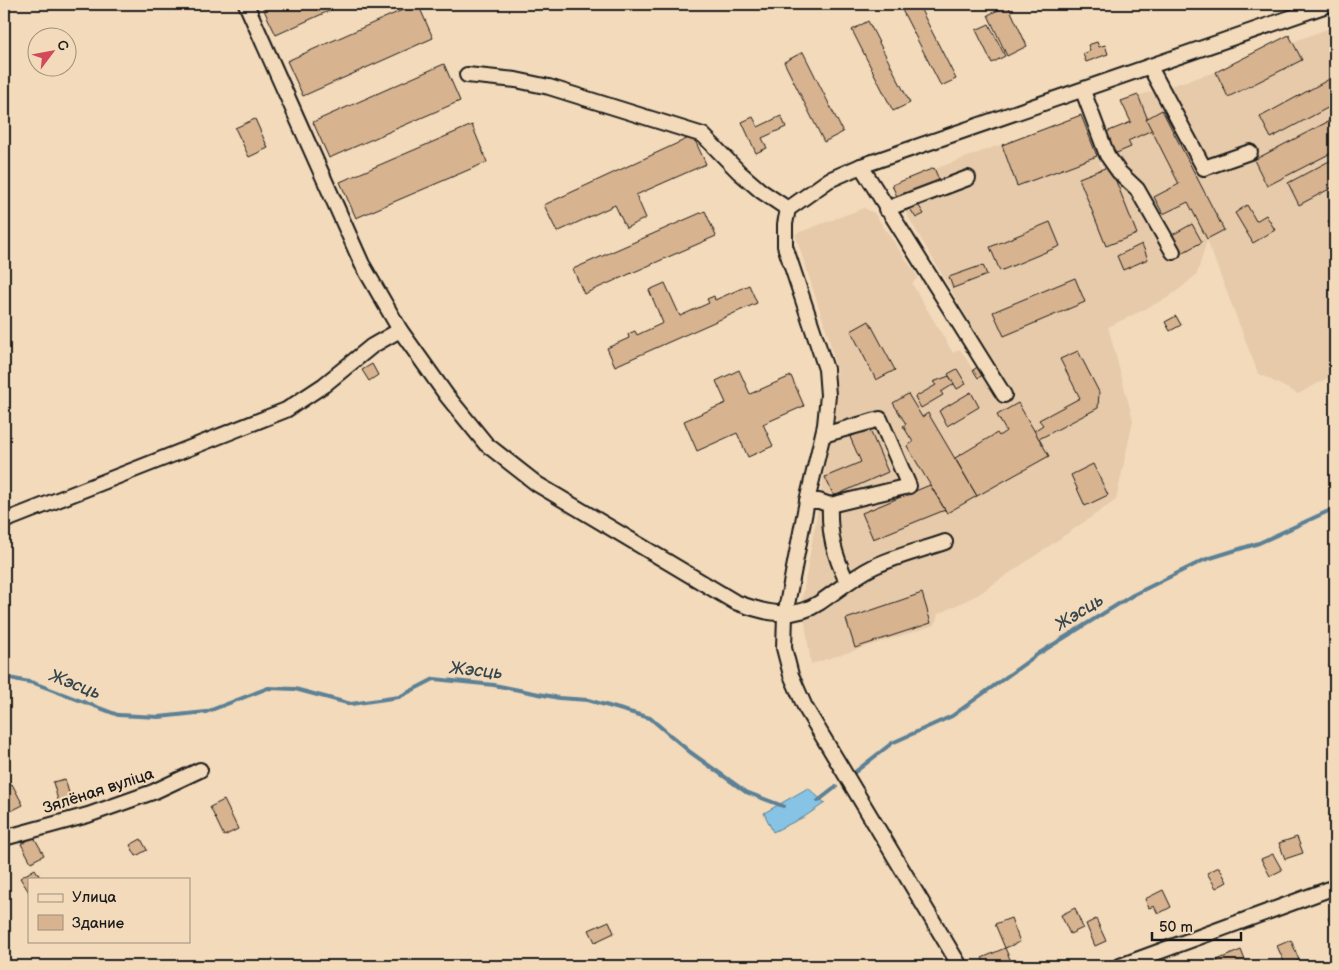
<svg xmlns="http://www.w3.org/2000/svg" width="1339" height="970" viewBox="0 0 1339 970" font-family="'Balsamiq Sans',sans-serif">
<style>
.built{fill:#e6caaa}
.water{fill:#86c3e5;stroke:#5c8095}
.lines{fill:none;stroke-linecap:round;stroke-linejoin:round}
.stream{stroke:#5c8095;stroke-width:4}
.building{fill:#d7b390;stroke:#1c1c1c}
.minor-casing{stroke:#1c1c1c;stroke-width:18}
.minor{stroke:#f2daba;stroke-width:14}
.labels{text-anchor:middle;stroke-width:4.5;stroke-linejoin:round;paint-order:stroke}
.street-label{font-size:16px;fill:#1c1c1c;stroke:#f2daba}
.water-label{font-size:18px;font-style:italic;fill:#36464e;stroke:#f2daba}
</style>
<rect width="100%" height="100%" fill="#f2daba"/>
<filter id="ink" filterUnits="userSpaceOnUse"><feTurbulence type="fractalNoise" baseFrequency=".02" numOctaves="2"/><feDisplacementMap in="SourceGraphic" scale="10" xChannelSelector="R" yChannelSelector="G"/><feConvolveMatrix kernelMatrix="1 2 1 2 8 2 1 2 1" color-interpolation-filters="sRGB"/></filter>
<g filter="url(#ink)">
<path class="built" d="M1335,26V374L1298,394L1258,373L1207,240L1197,274L1182,287L1167,298L1108,327L1133,420L1116,500L979,594L938,614L935,625L811,664L802,600L833,422L837,373L829,338L795,234L864,208L874,213L918,277L912,284L953,353L960,349L973,370L991,359L898,199L892,185L1081,115L1102,169L1118,163L1104,133L1131,122L1121,101L1216,72L1289,35L1293,42Z"/>
<path class="water" d="M808,788L825,803L804,817L773,832L764,813Z"/>
<g class="lines">
<g class="stream">
<path d="M4,677L34,683L118,715L159,717L206,712L268,688L295,689L351,704L399,697L434,679L494,685L559,698L588,700L650,718L690,752L746,792L783,806"/>
<path d="M855,772L892,743L952,716L1038,654L1133,595L1204,560L1259,543L1335,508"/>
<path d="M818,801L836,787"/>
</g>
</g>
<g class="building">
<path d="M261,4H344L276,35Z"/>
<path d="M416,4H418L433,38L303,96L287,61Z"/>
<path d="M899,4H918L956,79L941,86Z"/>
<path d="M1008,5L1027,46L1007,56L988,15Z"/>
<path d="M868,21L910,103L893,111L852,30Z"/>
<path d="M989,24L1005,56L992,63L976,30Z"/>
<path d="M1289,35L1302,60L1228,97L1216,72Z"/>
<path d="M1097,42L1099,47L1105,45L1108,54L1086,62L1083,54L1090,51L1088,45Z"/>
<path d="M803,52L843,132L824,142L784,62Z"/>
<path d="M444,64L460,101L329,158L313,122Z"/>
<path d="M1335,76V104L1271,138L1260,117Z"/>
<path d="M1138,95L1152,130L1128,141L1131,147L1114,154L1104,133L1131,122L1121,101Z"/>
<path d="M1162,110L1224,230L1207,239L1188,202L1163,214L1154,197L1179,184L1146,119Z"/>
<path d="M1081,115L1097,156L1017,186L1002,145Z"/>
<path d="M781,116L786,127L762,138L767,148L756,153L742,122L753,117L758,127Z"/>
<path d="M1335,118V151L1267,186L1254,160Z"/>
<path d="M255,119L268,148L249,157L235,128Z"/>
<path d="M472,125L487,162L356,218L340,182Z"/>
<path d="M693,136L706,164L636,195L646,218L626,228L615,205L557,232L544,205Z"/>
<path d="M1335,158V186L1299,205L1288,183Z"/>
<path d="M1110,166L1137,234L1106,246L1079,178Z"/>
<path d="M934,168L940,182L898,199L892,185Z"/>
<path d="M917,203L924,214L916,218L909,207Z"/>
<path d="M1247,205L1256,221L1266,215L1275,230L1253,243L1235,213Z"/>
<path d="M705,211L716,236L584,294L573,269Z"/>
<path d="M1335,217V235L1328,221Z"/>
<path d="M1050,222L1060,246L1000,271L990,247Z"/>
<path d="M1192,224L1202,242L1182,253L1172,235Z"/>
<path d="M1142,244L1148,259L1123,270L1117,256Z"/>
<path d="M983,265L987,275L953,288L949,277Z"/>
<path d="M1075,278L1085,302L1004,336L993,312Z"/>
<path d="M665,283L680,316L709,303L707,299L714,296L715,300L749,285L757,303L615,366L607,348L629,338L628,334L635,331L637,335L663,323L649,290Z"/>
<path d="M1176,316L1181,325L1170,331L1165,322Z"/>
<path d="M869,321L895,370L876,380L851,331Z"/>
<path d="M1078,351L1099,392L1098,408L1039,439L1034,431L1043,425L1039,420L1080,398L1060,359Z"/>
<path d="M372,364L378,375L369,381L362,370Z"/>
<path d="M979,366L984,374L978,378L973,370Z"/>
<path d="M957,369L966,384L957,389L948,374Z"/>
<path d="M739,370L750,394L791,376L804,406L763,424L773,446L748,457L737,433L697,451L684,421L726,403L716,381Z"/>
<path d="M949,376L954,384L941,392L943,395L921,408L915,397L936,385L933,382Z"/>
<path d="M971,392L979,407L947,426L939,411Z"/>
<path d="M908,394L922,417L928,413L977,496L947,513L907,446L913,442L903,426L906,424L893,403Z"/>
<path d="M1018,403L1049,456L977,496L955,458L997,433L999,436L1006,431L997,415Z"/>
<path d="M869,428L888,472L834,496L825,477L861,462L850,437Z"/>
<path d="M1093,464L1108,495L1085,506L1071,475Z"/>
<path d="M930,485L945,510L873,539L862,513Z"/>
<path d="M922,593L931,623L855,648L846,619Z"/>
<path d="M65,779L71,800L59,804L53,782Z"/>
<path d="M12,784L23,805L9,812L4,803V788Z"/>
<path d="M224,800L238,829L224,836L210,807Z"/>
<path d="M34,837L44,855L31,862L21,844Z"/>
<path d="M1297,837L1303,853L1285,859L1279,843Z"/>
<path d="M141,839L147,850L136,856L130,845Z"/>
<path d="M1273,854L1282,870L1270,876L1261,859Z"/>
<path d="M1219,867L1227,882L1216,888L1207,873Z"/>
<path d="M35,869L41,879H29V892L20,878Z"/>
<path d="M1163,890L1171,907L1158,914L1154,906L1149,908L1145,899Z"/>
<path d="M1075,908L1083,928L1070,934L1061,915Z"/>
<path d="M1335,915V935H1334L1328,918Z"/>
<path d="M1011,918L1020,942L1005,948L995,924Z"/>
<path d="M1096,919L1106,941L1095,946L1086,924Z"/>
<path d="M609,921L614,933L595,942L589,930Z"/>
<path d="M1291,940L1299,960L1286,966L1277,946Z"/>
<path d="M1005,948L1013,966H986L982,958Z"/>
<path d="M1241,950L1247,965L1220,966L1217,960Z"/>
</g>
<g class="lines">
<g class="minor-casing">
<g id="minor">
<path d="M246,4L362,264L400,330L447,396L486,444L537,484L735,602C762,612 792,621 819,603C837,591 853,577 873,567C895,556 922,550 945,542"/>
<path d="M1150,67L1204,168L1250,152"/>
<path d="M467,75L516,80L549,87L703,135L739,172L761,191L788,209"/>
<path d="M1083,91L1107,155L1119,172L1137,189L1173,252"/>
<path d="M861,166L1004,395"/>
<path d="M886,209L968,178"/>
<path d="M823,435L880,419L909,486L830,505"/>
<path d="M807,501H819L830,505C829,535 834,554 847,582"/>
<path d="M4,521L286,410L324,385L372,346L400,330"/>
<path d="M4,838L88,815L153,792L200,770"/>
<path d="M960,966L805,707L791,675L784,648L785,615L807,501L825,425L828,395L826,369L785,246V224L788,209L829,180L861,166L1330,4"/>
<path d="M1120,966L1335,887"/>
</g>
</g>
<use href="#minor" class="minor"/>
</g>
</g>
<g class="labels">
<g class="street-label">
<text transform="translate(98 790) rotate(-18)" y="6">Зялёная вуліца</text>
</g>
<g class="water-label">
<text transform="translate(1079 612) rotate(-32)" y="6">Жэсць</text>
<text transform="translate(476 670) rotate(6)" y="6">Жэсць</text>
<text transform="translate(75 684) rotate(21)" y="6">Жэсць</text>
</g>
</g>
<rect width="1339" height="970" fill="none" stroke="#f2daba" stroke-width="20"/>
<rect x="10" y="10" width="1319" height="950" fill="none" stroke="#1c1c1c" stroke-width="2" filter="url(#ink)"/>
<rect x="28" y="878" width="162" height="65" fill="#f2daba" stroke="#9c8e7b"/>
<rect x="38" y="894" width="25" height="8" fill="#f2daba" stroke="#9c8e7b"/>
<text x="72" y="902" font-size="15" fill="#1c1c1c">Улица</text>
<rect x="38" y="915" width="25" height="15" fill="#d7b390" stroke="#9c8e7b"/>
<text x="72" y="928" font-size="15" fill="#1c1c1c">Здание</text>
<g transform="translate(52 52) rotate(58)"><circle r="24" fill="#f2daba" stroke="#9c8e7b"/>
<path d="M0-4L9 19L0 12L-9 19Z" fill="#d1495b"/>
<text y="-8" font-size="14" font-weight="bold" text-anchor="middle" fill="#1c1c1c">С</text>
</g>
<path d="M1152 932v8h89v-8" fill="none" stroke="#1c1c1c" stroke-width="2.5"/>
<text x="1159" y="932" font-size="15" fill="#1c1c1c" stroke="#f2daba" stroke-width="4" paint-order="stroke">50 m</text>
</svg>
